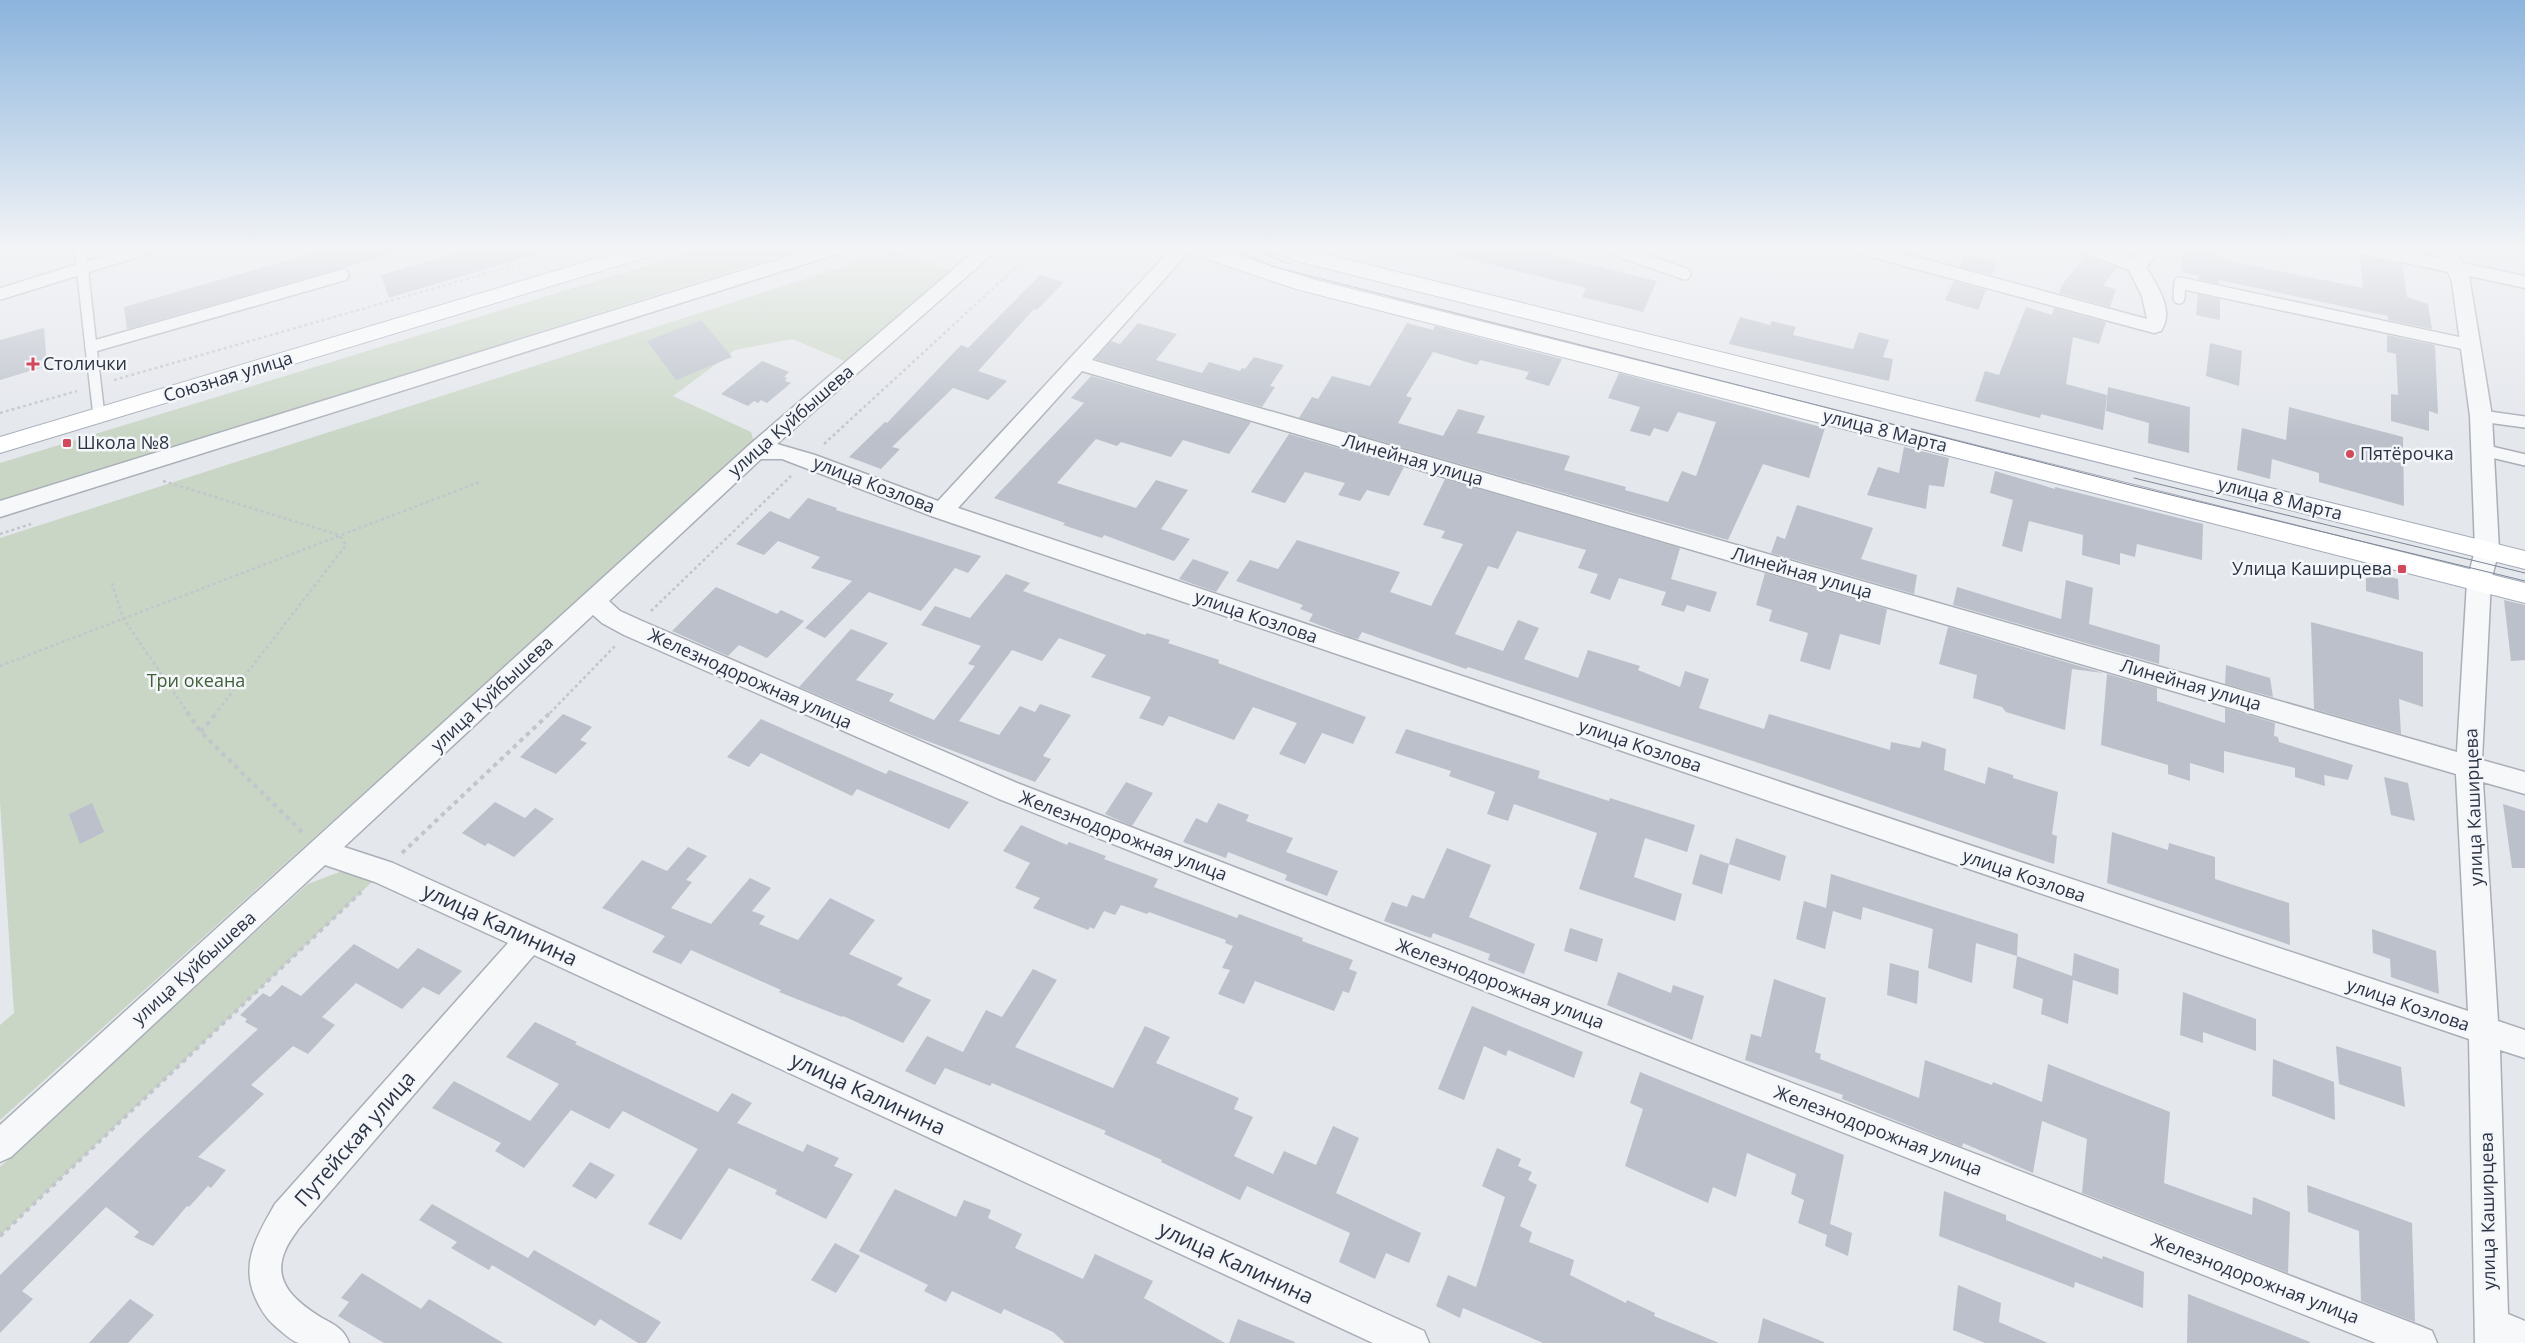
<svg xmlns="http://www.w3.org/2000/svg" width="2525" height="1343" viewBox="0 0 2525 1343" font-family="'Open Sans',sans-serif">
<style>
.green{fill:#c9d6c5}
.building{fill:#bbc0ca}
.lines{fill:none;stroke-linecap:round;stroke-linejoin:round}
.service-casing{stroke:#a9aeb7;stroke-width:14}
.minor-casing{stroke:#a9aeb7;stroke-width:3}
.primary-casing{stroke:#a3abb8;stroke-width:2}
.path-far1{stroke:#c2c5cb;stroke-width:2.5;stroke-dasharray:3 3;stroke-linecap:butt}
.path{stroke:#c2c5cb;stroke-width:4;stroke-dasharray:4.5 4.5;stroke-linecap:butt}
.service{stroke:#f7f8fa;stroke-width:11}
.minor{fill:#f7f8fa;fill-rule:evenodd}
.primary{fill:#fff;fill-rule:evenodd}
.tram{stroke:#7d8696;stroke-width:1}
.poi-dot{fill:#d1495b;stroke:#f4f6f9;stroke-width:2}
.labels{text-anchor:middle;stroke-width:5;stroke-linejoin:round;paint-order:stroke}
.poi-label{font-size:18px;fill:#2b3445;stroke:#f4f6f9;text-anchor:start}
.street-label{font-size:18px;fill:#2b3445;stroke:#f4f6f9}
.park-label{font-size:18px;fill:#3f6138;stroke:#f4f6f9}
.near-street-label{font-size:21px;fill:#2b3445;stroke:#f4f6f9}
</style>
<rect width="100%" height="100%" fill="#e4e7ec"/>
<g class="green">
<path d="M705,248H806L0,501V463Z"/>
<path d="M895,250L953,271L847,362L792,339L735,350L673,396L751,432L754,442L0,1120V1025L14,1013L0,802V538Z"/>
<path d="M342,871L373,881L0,1236V1167L308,884Z"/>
</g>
<g class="building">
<path d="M332,248H388V255L127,329L124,307Z"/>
<path d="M475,248H535L536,254L389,298L381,275Z"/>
<path d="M1457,248H1522L1657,281L1643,312L1582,297L1586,288L1456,256Z"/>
<path d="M2200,248H2217L2218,257L2225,260L2363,288L2360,255L2402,264L2407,297L2428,304L2432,329L2388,320V316L2219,280V284L2198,279L2199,276L2182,272L2181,251L2200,255Z"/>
<path d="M1965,254L1997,263L1992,275L1960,267Z"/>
<path d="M2085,255L2117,267L2103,286L2116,289L2110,307L2059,293L2062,285Z"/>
<path d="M1040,275L1064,282L1037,310L1034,309L978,371L1007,381L988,400L953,388L892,447L900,449L881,469L849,457L885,422L887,423L961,345L968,348Z"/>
<path d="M1954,281L1986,290L1978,310L1945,300Z"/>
<path d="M2198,294L2220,299V320L2196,315Z"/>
<path d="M2026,307L2052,315L2054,308L2106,322L2099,344L2073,337L2066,384L2107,395L2103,430L2041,414L2040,418L1975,401L1985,371L1999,375Z"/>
<path d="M1740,317L1770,325L1772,321L1796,327L1793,335L1853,349L1859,332L1889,340L1883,357L1893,359L1889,381L1729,344Z"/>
<path d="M701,320L732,357L676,380L647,341Z"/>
<path d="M1138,323L1177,334L1156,360L1202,373L1209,362L1240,371L1242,368L1245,369L1254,357L1284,365L1270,386L1275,387L1262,407L1095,359L1111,341L1120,344Z"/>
<path d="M1407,323L1433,330L1435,326L1562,359L1549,386L1525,379L1529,372L1480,360L1477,365L1433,352L1406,396L1412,398L1398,423L1443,436L1458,409L1485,416L1477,433L1570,456L1564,470L1626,487L1625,490L1668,502L1682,471L1696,476L1716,422L1678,412L1668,432L1654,428L1650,436L1630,431L1640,407L1608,398L1619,373L1825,428L1809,478L1763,464L1728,540L1299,418L1312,397L1318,399L1332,376L1370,386Z"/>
<path d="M44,328L47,366L0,380V340Z"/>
<path d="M2387,335L2435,345L2438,414L2429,411V431L2391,421V394L2398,395L2396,354L2387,352Z"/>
<path d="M2210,343L2242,351L2239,386L2206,376Z"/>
<path d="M762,361L789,372L784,377L787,378L785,381L791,383L767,403L761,400L758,403L754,401L748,406L721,394Z"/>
<path d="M1091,376L1251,422L1229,454L1183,440L1171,457L1121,442L1117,446L1096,439L1057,483L1136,508L1156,480L1188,490L1161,529L1190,539L1174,561L1104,535L1102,538L1063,525L1065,523L994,498L1084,403L1071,398Z"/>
<path d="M2108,387L2190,407L2189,453L2148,443L2149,423L2106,411Z"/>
<path d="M2289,407L2403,437L2404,506L2319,482V473L2272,459L2270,479L2237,470L2242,428L2286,440Z"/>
<path d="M1289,434L1404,467L1389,496L1367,490L1360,501L1338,495L1345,483L1305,472L1285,503L1251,492Z"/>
<path d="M1904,447L1949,458L1944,487L1929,485L1926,509L1867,495L1878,467L1899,473Z"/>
<path d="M1995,471L2055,489V487L2203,524L2202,560L2137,544L2135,557L2120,553V565L2082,555L2083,535L2029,521L2022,552L2002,546L2013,500L1990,493Z"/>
<path d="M1445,479L1680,548L1671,579L1717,592L1710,612L1687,605L1684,612L1661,605L1666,592L1619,578L1610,600L1590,593L1598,574L1578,568L1586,550L1517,531L1498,569L1488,566L1455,634L1503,651L1518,620L1539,628L1524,659L1578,678L1588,650L1640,666L1638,670L1680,687L1685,671L1709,679L1699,708L1764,729L1769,714L1890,750L1891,742L1920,748L1922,741L1946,749L1944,770L1985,784L1988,767L2013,775V778L2058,792L2052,834L2057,836L2054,864L1792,774L1468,667L1466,669L1362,632L1358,639L1350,637L1309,621L1313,614L1300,609L1303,605L1236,581L1250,560L1278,569L1297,540L1400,572L1390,592L1431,606L1463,544L1441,538L1445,531L1423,525Z"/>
<path d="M808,498L837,508L836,510L981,556L968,573L955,568L921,611L869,592L825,638L805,628L852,581L811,568L820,557L778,541L764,555L736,544L770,511L789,519Z"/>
<path d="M1797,505L1873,528L1861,559L1917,575L1914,594L1771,553L1777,536L1785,539Z"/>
<path d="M1193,559L1229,572L1216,592L1179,579Z"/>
<path d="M2366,570L2398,579L2399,600L2366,591Z"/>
<path d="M1765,573L1887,609L1880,645L1840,634L1830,670L1800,661L1808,633L1769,621L1772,610L1756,605Z"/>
<path d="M1006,574L1030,583L1023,591L1145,635L1147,633L1170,640L1168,643L1219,660L1218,663L1366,717L1353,744L1322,733L1305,764L1279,754L1297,723L1253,707L1234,740L1169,716L1163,726L1139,718L1151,697L1091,677L1106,655L1059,638L1042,661L1012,650L959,721L999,735L1020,706L1035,712L1040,704L1071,715L1043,756L1051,759L1035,782L914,736L799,687L851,629L888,643L856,680L894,694L889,701L934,720L975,666L968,664L981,646L921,625L935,606L970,618Z"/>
<path d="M2066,580L2093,588L2089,624L2160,645L2159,664L1953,605L1957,587L2061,619Z"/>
<path d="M716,587L777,614L781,610L804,621L767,658L739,645L728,656L672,631Z"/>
<path d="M2504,600L2525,605V660L2511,661Z"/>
<path d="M2311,622L2423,652V707L2399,699L2401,734L2314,709Z"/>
<path d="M1948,627L2103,673L2072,669L2065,730L2006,712L2002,707L1973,698L1977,675L1939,664Z"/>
<path d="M2226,665L2270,678L2273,697L2225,684Z"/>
<path d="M2107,674L2157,688V701L2225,723V708L2275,723L2274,736L2278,737L2279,742L2353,765L2348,780L2324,775L2325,786L2295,777V768L2224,751V773L2190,763V781L2168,774V765L2101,745Z"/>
<path d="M563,714L592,727L580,740L587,743L556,774L520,757Z"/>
<path d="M761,719L886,774L889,770L969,802L949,829L857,789L852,796L761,753L749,767L727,757Z"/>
<path d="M1406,729L1540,771L1538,778L1609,801L1610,798L1695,825L1687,852L1645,838L1634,877L1682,894L1675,921L1579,889L1597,833L1514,804L1508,821L1487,814L1495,792L1449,776L1451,771L1395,753Z"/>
<path d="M2384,777L2408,783L2415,821L2391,815Z"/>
<path d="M1126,782L1153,793L1132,826L1105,814Z"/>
<path d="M495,802L525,818L535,808L554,819L514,857L488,843L485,846L462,833Z"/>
<path d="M92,803L104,832L80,844L69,814Z"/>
<path d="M1218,803L1249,815L1246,821L1293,838L1286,852L1338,871L1327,896L1285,880L1287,875L1228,852L1226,858L1183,842L1196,818L1207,823Z"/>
<path d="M2503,804L2525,811V868H2512Z"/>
<path d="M1021,825L1067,845L1069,842L1106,856L1104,859L1158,879L1154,887L1237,918L1239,914L1303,938L1302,941L1353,960L1349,969L1357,972L1349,993L1343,991L1334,1011L1255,981L1244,1004L1218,994L1230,970L1222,968L1233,946L1225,943L1226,940L1149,912L1147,914L1121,905L1115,915L1104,911L1094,929L1090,927L1088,930L1033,908L1040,898L1015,888L1030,863L1003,851Z"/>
<path d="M2112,832L2168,850L2169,843L2215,857V879L2289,903L2290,945L2107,883Z"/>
<path d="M1736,838L1786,856L1780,881L1729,864Z"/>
<path d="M688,847L707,856L686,880L692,882L671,908L711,924L750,878L771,888L752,911L765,916L759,924L798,940L830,898L875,920L849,954L903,978L897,985L931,1000L903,1043L843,1016L842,1017L779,992L781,990L691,950L681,964L652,952L665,936L602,908L642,860L667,871Z"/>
<path d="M1447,848L1491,865L1469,917L1535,944L1524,974L1488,960L1490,954L1433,933L1431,938L1384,921L1392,902L1407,907L1412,895L1424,899Z"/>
<path d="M1700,854L1729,864L1722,894L1692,884Z"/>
<path d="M1831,874L2018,934L2017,956L1976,943L1972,983L1928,968L1933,929L1863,907L1861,920L1833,911L1825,949L1796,939L1804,901L1826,908Z"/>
<path d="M1570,928L1603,939L1597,962L1564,951Z"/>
<path d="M2372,929L2436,951L2439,994L2391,977L2390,959L2373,953Z"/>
<path d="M354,944L398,969L418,948L462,971L439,995L423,987L402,1009L356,983L322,1017L335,1025L308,1054L293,1046L251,1085L264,1094L198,1157L226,1170L211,1188L208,1186L189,1207L187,1206L153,1246L134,1237L139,1232L106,1207L22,1291L33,1299L0,1333V1275L144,1135L258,1029L245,1022L247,1019L240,1015L263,993L270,997L282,985L301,996Z"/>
<path d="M2074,953L2119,969L2118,995L2073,980L2068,1024L2041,1014L2043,999L2013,988L2017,956L2072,976Z"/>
<path d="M1890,963L1919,971L1917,1004L1887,995Z"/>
<path d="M1033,969L1057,980L1015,1047L1113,1088L1145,1026L1170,1037L1156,1063L1239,1098L1234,1109L1253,1117L1234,1156L1273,1174L1284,1151L1316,1165L1333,1126L1359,1138L1336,1193L1421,1233L1409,1263L1386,1253L1375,1279L1339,1262L1350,1233L1247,1186L1240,1200L1161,1162L1162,1160L1104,1134L1106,1131L992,1083L990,1086L945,1068L935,1085L905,1071L927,1036L963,1052L986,1010L1002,1017Z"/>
<path d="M1618,972L1671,993L1673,985L1704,996L1692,1040L1607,1005Z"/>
<path d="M1774,979L1826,998L1815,1052L1821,1054L1820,1059L1919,1098L1925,1060L1992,1085L1993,1082L2042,1102L2048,1064L2170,1112L2164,1183L2252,1215L2253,1197L2290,1212L2288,1273L2082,1193L2087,1139L2042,1121L2033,1173L1963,1143L1962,1147L1842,1099L1843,1095L1745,1060L1751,1034L1761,1037Z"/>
<path d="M2183,992L2256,1019V1051L2203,1032V1043L2180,1035Z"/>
<path d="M1472,1006L1583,1052L1574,1078L1508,1050L1506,1056L1484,1046L1464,1100L1438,1089Z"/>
<path d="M535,1022L577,1042L575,1044L718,1112L732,1093L752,1103L737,1123L803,1152L807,1144L839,1158L834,1166L853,1174L826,1219L775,1194L777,1190L729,1168L681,1240L648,1224L698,1149L623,1111L609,1129L571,1110L524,1168L495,1151L501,1143L432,1108L454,1081L530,1121L559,1084L506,1057Z"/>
<path d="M2336,1046L2401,1067L2405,1107L2339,1084Z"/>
<path d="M2273,1059L2334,1082L2335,1120L2272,1096Z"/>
<path d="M1640,1072L1844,1155L1830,1224L1852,1233L1848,1256L1825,1246L1827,1235L1798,1223L1804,1200L1791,1194L1796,1174L1747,1153L1736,1197L1713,1187L1708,1203L1625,1166L1643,1109L1630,1103Z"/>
<path d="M1497,1148L1521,1159L1518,1166L1532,1172L1528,1180L1537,1185L1520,1226L1532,1232L1529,1242L1574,1260L1570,1275L1626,1303L1627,1300L1655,1313L1654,1316L1719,1343H1543L1463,1308L1460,1318L1436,1306L1448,1275L1476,1287L1505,1197L1482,1186Z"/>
<path d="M590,1162L615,1175L596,1199L572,1186Z"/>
<path d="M2307,1185L2412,1223L2415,1322L2361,1301L2359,1231L2308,1212Z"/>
<path d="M895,1189L956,1217L964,1200L991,1210L988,1218L1022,1234L1015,1248L1083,1279L1095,1254L1153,1281L1144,1298L1225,1343H1065L1053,1332L1004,1309L1001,1314L952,1291L946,1302L924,1291L928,1285L859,1251Z"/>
<path d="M1944,1191L2006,1215V1220L2102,1259L2103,1256L2144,1272L2143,1308L2075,1282L2074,1288L1939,1236Z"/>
<path d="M432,1204L528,1258L534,1250L661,1322L646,1343H638L600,1319L595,1326L492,1265L489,1270L451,1248L457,1242L419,1220Z"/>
<path d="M835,1243L860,1256L836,1293L811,1280Z"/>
<path d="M362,1273L421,1309L429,1299L503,1343H384L338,1316L349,1302L341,1298Z"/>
<path d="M1958,1285L2001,1303L1999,1322L2048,1343H1985L1953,1330Z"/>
<path d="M2188,1294L2310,1342L2309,1343H2187Z"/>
<path d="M130,1299L154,1315L128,1343H89Z"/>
<path d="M1763,1318L1824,1342V1343H1758Z"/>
<path d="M1238,1319L1295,1342V1343H1229Z"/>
</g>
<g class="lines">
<g class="service-casing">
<g id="service">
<path d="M80,248L91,347"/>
<path d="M1610,248L1685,274"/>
<path d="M0,294L148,248"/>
<path d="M2179,298L2180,283L2470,345"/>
<path d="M99,416L91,347L343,275"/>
<path d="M2481,416L2525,422"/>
<path d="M2483,450L2525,460"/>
</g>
</g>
<g class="minor-casing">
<g id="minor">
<path d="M815,248H845L843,252L0,517V501Z"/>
<path d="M978,248H999L777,444L815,455L938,501L1172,248H1192L1092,360L2457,752L2467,581L2475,550L2470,416L2452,282L2448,272L2363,254L2356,252L2354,248H2392L2441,259L2434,248H2453L2463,263L2525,276V288L2469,276L2492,416L2499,550L2491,581L2482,760L2525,772V794L2483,782L2498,1021L2525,1030V1058L2500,1050L2508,1314L2525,1321V1343H2475L2469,1039L934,517L782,459H761L609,601L620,611L642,621L1017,783L2420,1326L2432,1331L2437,1343H2376L999,799L624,635L602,623L593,615L344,847L393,863L1424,1331L1429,1343H1373L534,955L299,1228C294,1235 288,1243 285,1251C271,1283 298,1303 322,1318C335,1325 344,1329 349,1343C336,1343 312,1343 299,1343C291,1341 281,1331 274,1325C265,1317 260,1308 255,1297C240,1262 258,1234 275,1204L508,943L375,882L325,865L11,1157L0,1162V1125L748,446ZM1082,371L2456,774L2468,1011L958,508Z"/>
<path d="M1851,248H1883L2147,319L2142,296L2129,270L2082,252L2080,248H2107L2133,258L2143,248H2163L2146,267C2157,286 2175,310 2161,331L2154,333L1853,252Z"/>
</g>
</g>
<g class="primary-casing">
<g id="primary">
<path d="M632,248H666L663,252L0,453V437Z"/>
<path d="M1183,248H1215L1312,279L2525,583V603L1296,289L1186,252Z"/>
<path d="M1269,248H1300L2525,551V569L1301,262L1272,252Z"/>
</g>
</g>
<g class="path-far1">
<path d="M677,256L701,248"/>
<path d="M852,262L894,248"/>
<path d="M114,380L575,248"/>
<path d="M0,413L77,391"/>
<path d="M824,444L1037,248"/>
<path d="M163,481L339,535L346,545L216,713"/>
<path d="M0,534L31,524"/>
<path d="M112,583L123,618L188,713"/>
<path d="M651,611L791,476"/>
<path d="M0,666L482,481"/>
<path d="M550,713L616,645"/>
</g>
<g class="path">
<path d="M187,712L201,732L302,832"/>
<path d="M201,732L217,712"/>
<path d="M402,853L551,712"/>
<path d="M0,1236L361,892"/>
</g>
<use href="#service" class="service"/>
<use href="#minor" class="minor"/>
<use href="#primary" class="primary"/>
<g class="tram">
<path d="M1233,248L1271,266L2134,486L2525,581"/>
<path d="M1249,248L1290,264"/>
<path d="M2134,478L2525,573"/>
</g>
</g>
<linearGradient id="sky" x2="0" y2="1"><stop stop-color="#8bb4dd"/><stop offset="0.57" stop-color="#f3f4f6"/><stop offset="1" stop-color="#f3f4f6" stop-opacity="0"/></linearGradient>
<rect width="2525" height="436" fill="url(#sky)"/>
<g class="poi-dot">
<path d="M30.5 356.5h5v5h5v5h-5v5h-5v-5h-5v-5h5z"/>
<rect x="62" y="438" width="10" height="10" rx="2.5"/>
<circle cx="2350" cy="454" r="5"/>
<rect x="2397" y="564" width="10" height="10" rx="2.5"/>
</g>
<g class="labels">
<g class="poi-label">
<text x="43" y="370">Столички</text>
<text x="77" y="449">Школа №8</text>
<text x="2360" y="460">Пятёрочка</text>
<text x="2392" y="575" text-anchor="end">Улица Каширцева</text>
</g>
<g class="street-label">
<text transform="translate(228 377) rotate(-17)" y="6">Союзная улица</text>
<text transform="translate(791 421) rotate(-41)" y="6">улица Куйбышева</text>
<text transform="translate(1885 431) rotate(14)" y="6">улица 8 Марта</text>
<text transform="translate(1413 460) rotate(16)" y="6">Линейная улица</text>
<text transform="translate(874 485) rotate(21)" y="6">улица Козлова</text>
<text transform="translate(2280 499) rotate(14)" y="6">улица 8 Марта</text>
<text transform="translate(1802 573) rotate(16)" y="6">Линейная улица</text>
<text transform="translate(1256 617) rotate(19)" y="6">улица Козлова</text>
<text transform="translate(750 679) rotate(24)" y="6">Железнодорожная улица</text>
<text transform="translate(2191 685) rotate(16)" y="6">Линейная улица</text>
<text transform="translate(492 694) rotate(-43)" y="6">улица Куйбышева</text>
<text transform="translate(1640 746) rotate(19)" y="6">улица Козлова</text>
<text transform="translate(2474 807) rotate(-92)" y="6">улица Каширцева</text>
<text transform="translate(1123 836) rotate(21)" y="6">Железнодорожная улица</text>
<text transform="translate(2024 876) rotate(19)" y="6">улица Козлова</text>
<text transform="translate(194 968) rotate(-42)" y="6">улица Куйбышева</text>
<text transform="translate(1500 984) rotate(21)" y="6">Железнодорожная улица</text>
<text transform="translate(2408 1005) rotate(19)" y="6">улица Козлова</text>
<text transform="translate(1878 1131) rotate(21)" y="6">Железнодорожная улица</text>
<text transform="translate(2488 1211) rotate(-91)" y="6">улица Каширцева</text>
<text transform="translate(2255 1279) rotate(21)" y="6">Железнодорожная улица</text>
</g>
<g class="park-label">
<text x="196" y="687">Три океана</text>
</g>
<g class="near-street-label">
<text transform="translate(500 925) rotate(25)" y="7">улица Калинина</text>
<text transform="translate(868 1094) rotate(25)" y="7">улица Калинина</text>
<text transform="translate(355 1139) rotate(-49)" y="7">Путейская улица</text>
<text transform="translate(1236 1263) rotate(25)" y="7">улица Калинина</text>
</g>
</g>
</svg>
